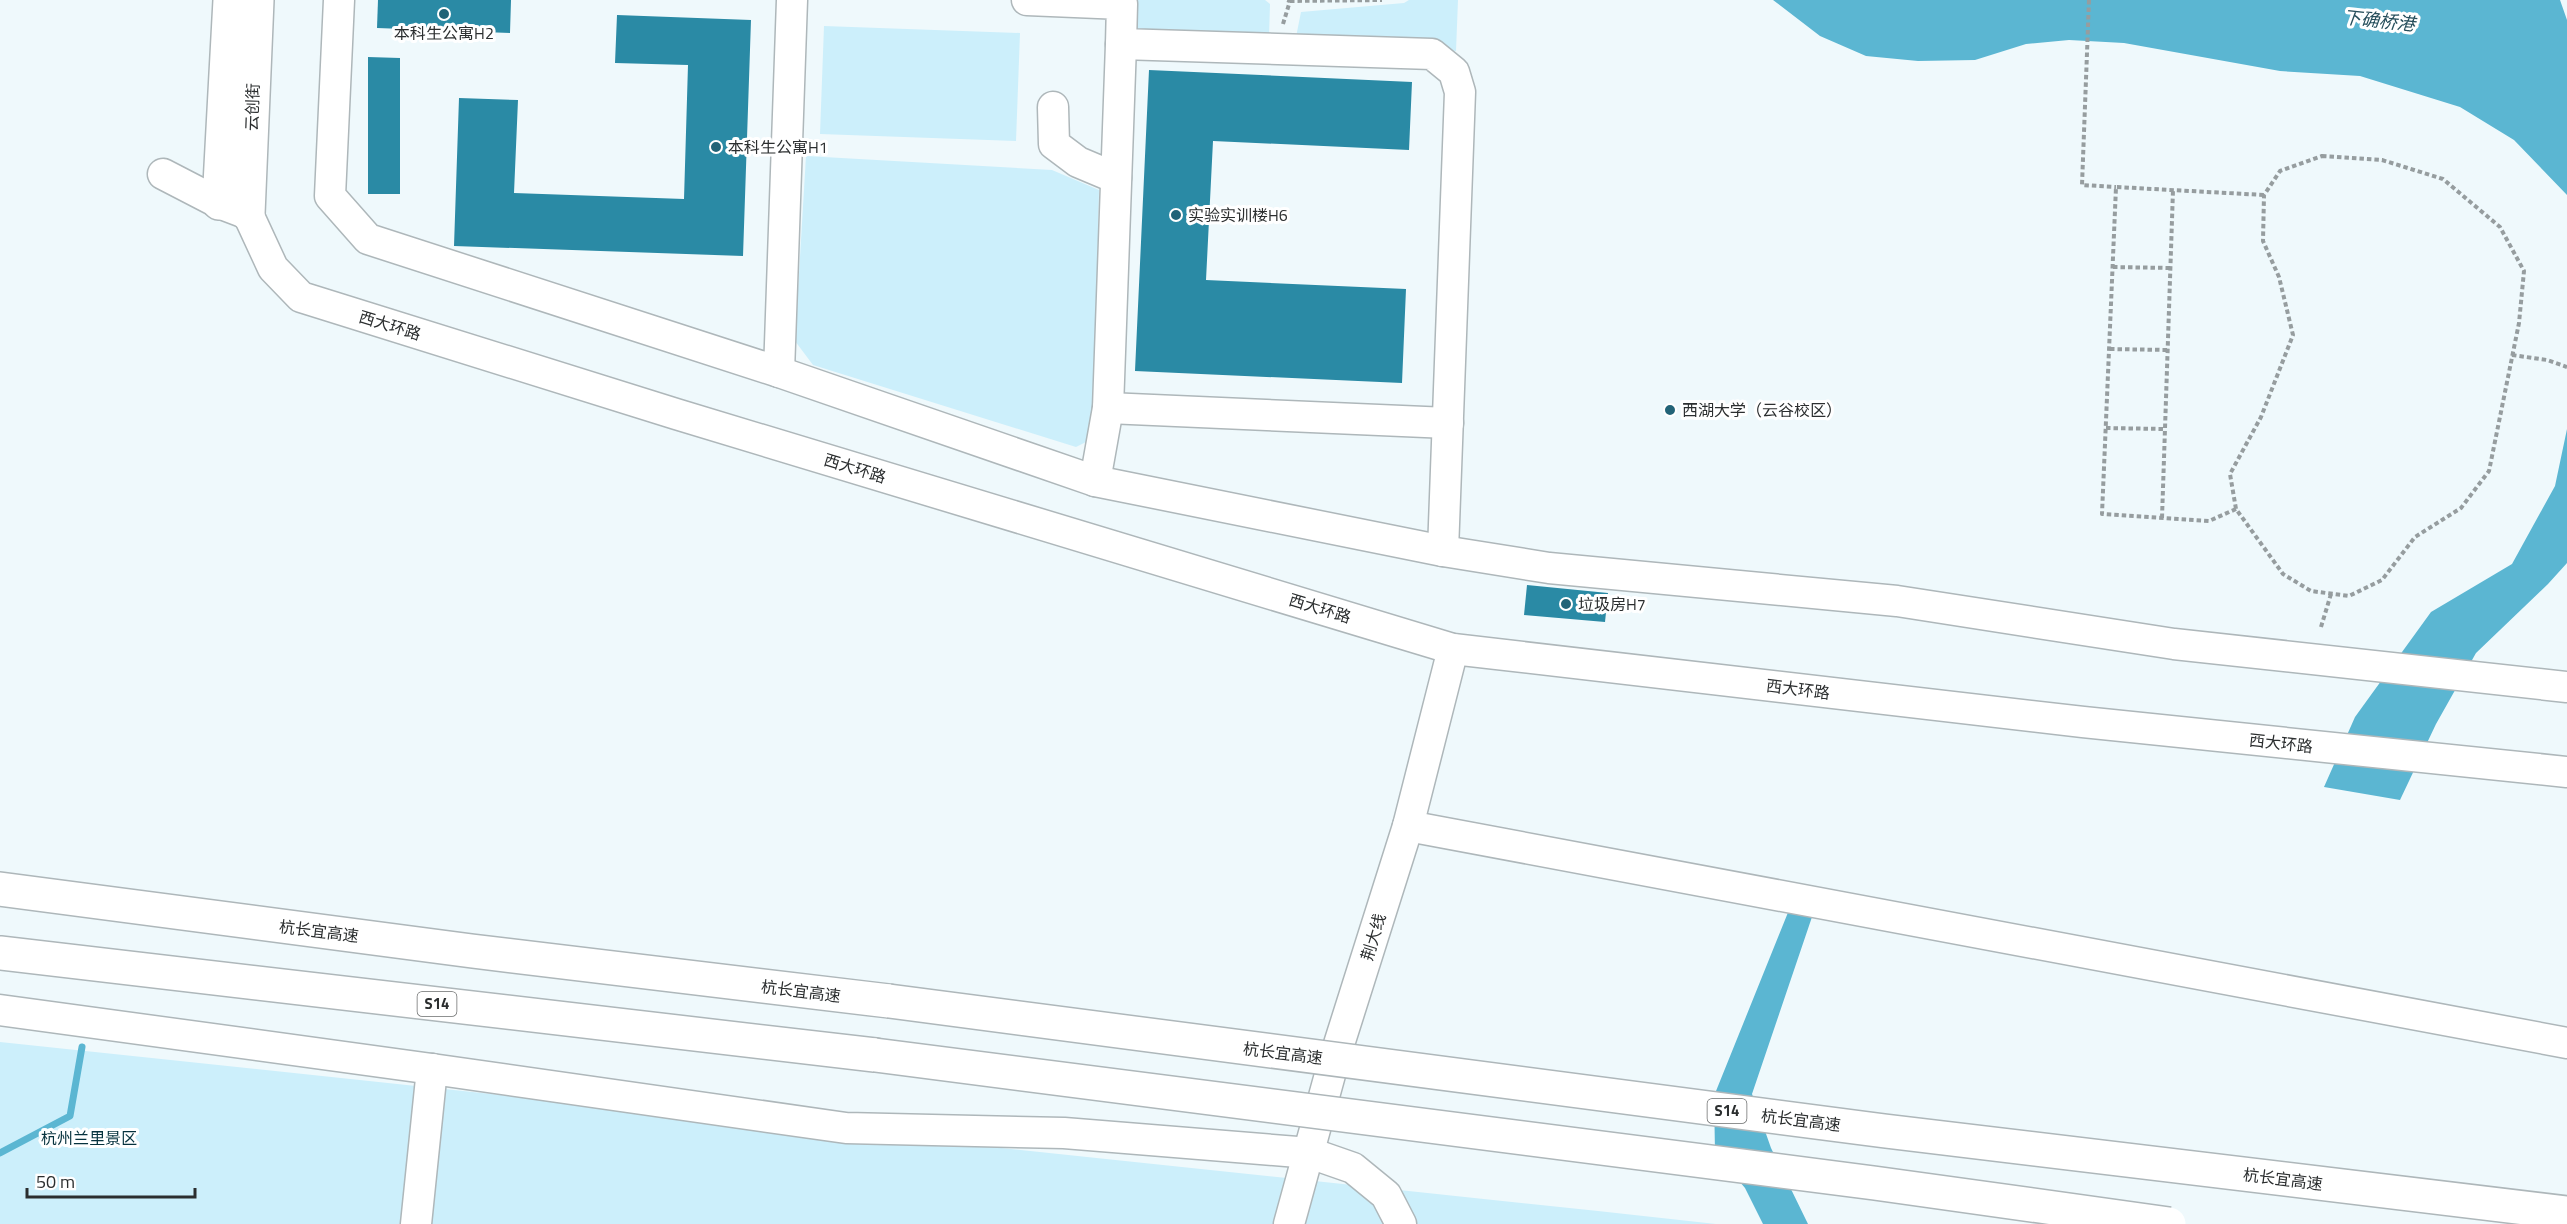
<svg xmlns="http://www.w3.org/2000/svg" width="2567" height="1224" viewBox="0 0 2567 1224" font-family="'Titillium Web','Noto Sans SC',sans-serif">
<style>
.green{fill:#cceffb}
.water{fill:#5bb6d2}
.lines{fill:none;stroke-linecap:round;stroke-linejoin:round}
.stream{stroke:#5bb6d2;stroke-width:7}
.building{fill:#2a8aa5}
.minor-casing{stroke:#aeb7ba;stroke-width:33}
.major-casing{stroke:#aeb7ba;stroke-width:36}
.highway-casing{stroke:#aeb7ba;stroke-width:36}
.path{stroke:#969d9f;stroke-width:4;stroke-dasharray:4.5 3;stroke-linecap:butt}
.minor{stroke:#fff;stroke-width:30}
.major{stroke:#fff;stroke-width:33}
.highway{stroke:#fff;stroke-width:33}
.highway-bridge-casing{stroke:#aeb7ba;stroke-width:36;stroke-linecap:butt}
.highway-bridge{stroke:#fff;stroke-width:33}
.poi-dot{fill:#216377;stroke:#fff;stroke-width:2}
.labels{text-anchor:middle;stroke-width:6;stroke-linejoin:round;paint-order:stroke}
.shield{fill:#fff;stroke:#6b6d6d;stroke-width:1.5}
.shield-label{font-size:15px;font-weight:bold;fill:#2b2e2f}
.poi-label{font-size:16px;fill:#2b2e2f;stroke:#fff;text-anchor:start}
.street-label{font-size:16px;fill:#2b2e2f;stroke:#fff}
.park-label{font-size:16px;fill:#06323e;stroke:#fff}
.water-label{font-size:18px;font-style:italic;fill:#264e5b;stroke:#fff}
</style>
<rect width="100%" height="100%" fill="#eff9fc"/>
<g class="green">
<path d="M1136,0H1265L1270,4L1269,36L1135,30Z"/>
<path d="M1409,0H1458L1456,51L1296,37L1301,12L1404,3Z"/>
<path d="M824,26L1020,33L1016,141L820,134Z"/>
<path d="M806,156L1052,170L1099,190L1094,438L1076,447L813,365L795,341Z"/>
<path d="M0,1042L1598,1211L1716,1224H0Z"/>
</g>
<g class="water">
<path d="M1773,0H2560L2567,20V195L2514,140L2460,107L2360,76L2280,71L2124,43L2069,40L2026,44L1975,60L1918,61L1866,56L1820,36Z"/>
<path d="M2567,429V563L2548,584L2476,653L2436,724L2400,800L2324,787L2355,717L2431,612L2512,564L2555,486Z"/>
<path d="M1789,910L1813,914L1752,1094L1771,1148L1808,1224H1763L1745,1188L1715,1152L1714,1096Z"/>
</g>
<g class="lines">
<path class="stream" d="M0,1153L70,1116L82,1047"/>
</g>
<g class="building">
<path d="M378,0H511L510,33L377,28Z"/>
<path d="M617,15L751,20L743,256L454,246L459,98L518,100L514,193L684,199L688,65L615,63Z"/>
<path d="M368,57L400,58V194H368Z"/>
<path d="M1149,70L1412,82L1409,150L1213,141L1206,280L1406,289L1402,383L1135,371Z"/>
<path d="M1527,585L1608,593L1605,622L1524,615Z"/>
</g>
<g class="lines">
<g class="minor-casing">
<g id="minor">
<path d="M339,0L330,196L368,239L779,372L792,0"/>
<path d="M1027,0L1122,4L1121,44L1432,54L1454,72L1460,92L1443,551"/>
<path d="M1053,107L1054,144L1078,162L1116,178"/>
<path d="M163,174L219,203L248,214L273,268L301,297L676,414L1453,649L2083,722L2567,772"/>
<path d="M779,372L1095,481L1443,551L1549,568L1897,601L2174,644L2567,687"/>
<path d="M1108,408L1448,423"/>
<path d="M1095,481L1108,408L1121,44"/>
<path d="M1408,826L2567,1043"/>
<path d="M0,1010L432,1069L846,1128L1064,1133L1310,1153L1353,1168L1386,1195L1401,1224"/>
<path d="M416,1224L432,1069"/>
<path d="M1289,1224L1334,1060L1408,826L1453,649"/>
</g>
</g>
<g class="major-casing">
<g id="major">
<path d="M219,203L230,0"/>
<path d="M248,214L257,0"/>
</g>
</g>
<g class="highway-casing">
<g id="highway">
<path d="M0,889L472,951L889,1001"/>
<path d="M0,953L875,1055"/>
</g>
</g>
<g class="path">
<path d="M2089,0L2082,185L2116,187"/>
<path d="M1290,1L1382,0"/>
<path d="M1283,24L1290,1L1287,0"/>
<path d="M2322,156L2382,160L2443,179L2500,227L2524,271L2519,323L2489,471L2461,508L2415,537L2382,580L2349,596L2311,591L2283,574L2236,509L2230,474L2261,417L2293,335L2279,277L2263,241L2264,195L2280,171Z"/>
<path d="M2113,267L2171,268"/>
<path d="M2110,349L2168,350"/>
<path d="M2512,355L2547,360L2567,367"/>
<path d="M2106,428L2165,429"/>
<path d="M2236,509L2209,521L2102,514L2116,187L2264,195"/>
<path d="M2162,518L2173,190"/>
<path d="M2321,627L2331,594"/>
</g>
<use href="#minor" class="minor"/>
<use href="#major" class="major"/>
<use href="#highway" class="highway"/>
<g class="highway-bridge-casing">
<g id="highway-bridge">
<path d="M889,1001L1885,1131L2567,1213"/>
<path d="M875,1055L1874,1183L2169,1224"/>
</g>
</g>
<use href="#highway-bridge" class="highway-bridge"/>
</g>
<g class="poi-dot">
<circle cx="444" cy="14" r="6"/>
<circle cx="716" cy="147" r="6"/>
<circle cx="1176" cy="215" r="6"/>
<circle cx="1670" cy="410" r="6"/>
<circle cx="1566" cy="604" r="6"/>
</g>
<g class="labels">
<g class="shield">
<rect x="417.5" y="992" width="39" height="24" rx="4.5"/>
<rect x="1707.5" y="1099" width="39" height="24" rx="4.5"/>
</g>
<g class="shield-label">
<text x="437" y="1009">S14</text>
<text x="1727" y="1116">S14</text>
</g>
<g class="poi-label">
<text x="444" y="39" text-anchor="middle">本科生公寓H2</text>
<text x="728" y="153">本科生公寓H1</text>
<text x="1188" y="221">实验实训楼H6</text>
<text x="1682" y="416">西湖大学（云谷校区）</text>
<text x="1578" y="610">垃圾房H7</text>
</g>
<g class="street-label">
<text transform="translate(252 107) rotate(-88)" y="6">云创街</text>
<text transform="translate(390 325) rotate(17)" y="6">西大环路</text>
<text transform="translate(855 468) rotate(17)" y="6">西大环路</text>
<text transform="translate(1320 608) rotate(17)" y="6">西大环路</text>
<text transform="translate(1798 689) rotate(7)" y="6">西大环路</text>
<text transform="translate(2281 743) rotate(6)" y="6">西大环路</text>
<text transform="translate(319 931) rotate(7)" y="6">杭长宜高速</text>
<text transform="translate(1373 937) rotate(-73)" y="6">荆大线</text>
<text transform="translate(801 991) rotate(7)" y="6">杭长宜高速</text>
<text transform="translate(1283 1053) rotate(7)" y="6">杭长宜高速</text>
<text transform="translate(1801 1120) rotate(7)" y="6">杭长宜高速</text>
<text transform="translate(2283 1179) rotate(7)" y="6">杭长宜高速</text>
</g>
<g class="park-label">
<text x="89" y="1144">杭州兰里景区</text>
</g>
<g class="water-label">
<text transform="translate(2379 21) rotate(6)" y="6">下确桥港</text>
</g>
</g>
<path d="M27 1188v9h168v-9" fill="none" stroke="#2b2e2f" stroke-width="3"/>
<text x="36" y="1188" font-size="18" fill="#2b2e2f" stroke="#ffffff" stroke-width="4.5" paint-order="stroke">50 m</text>
</svg>
